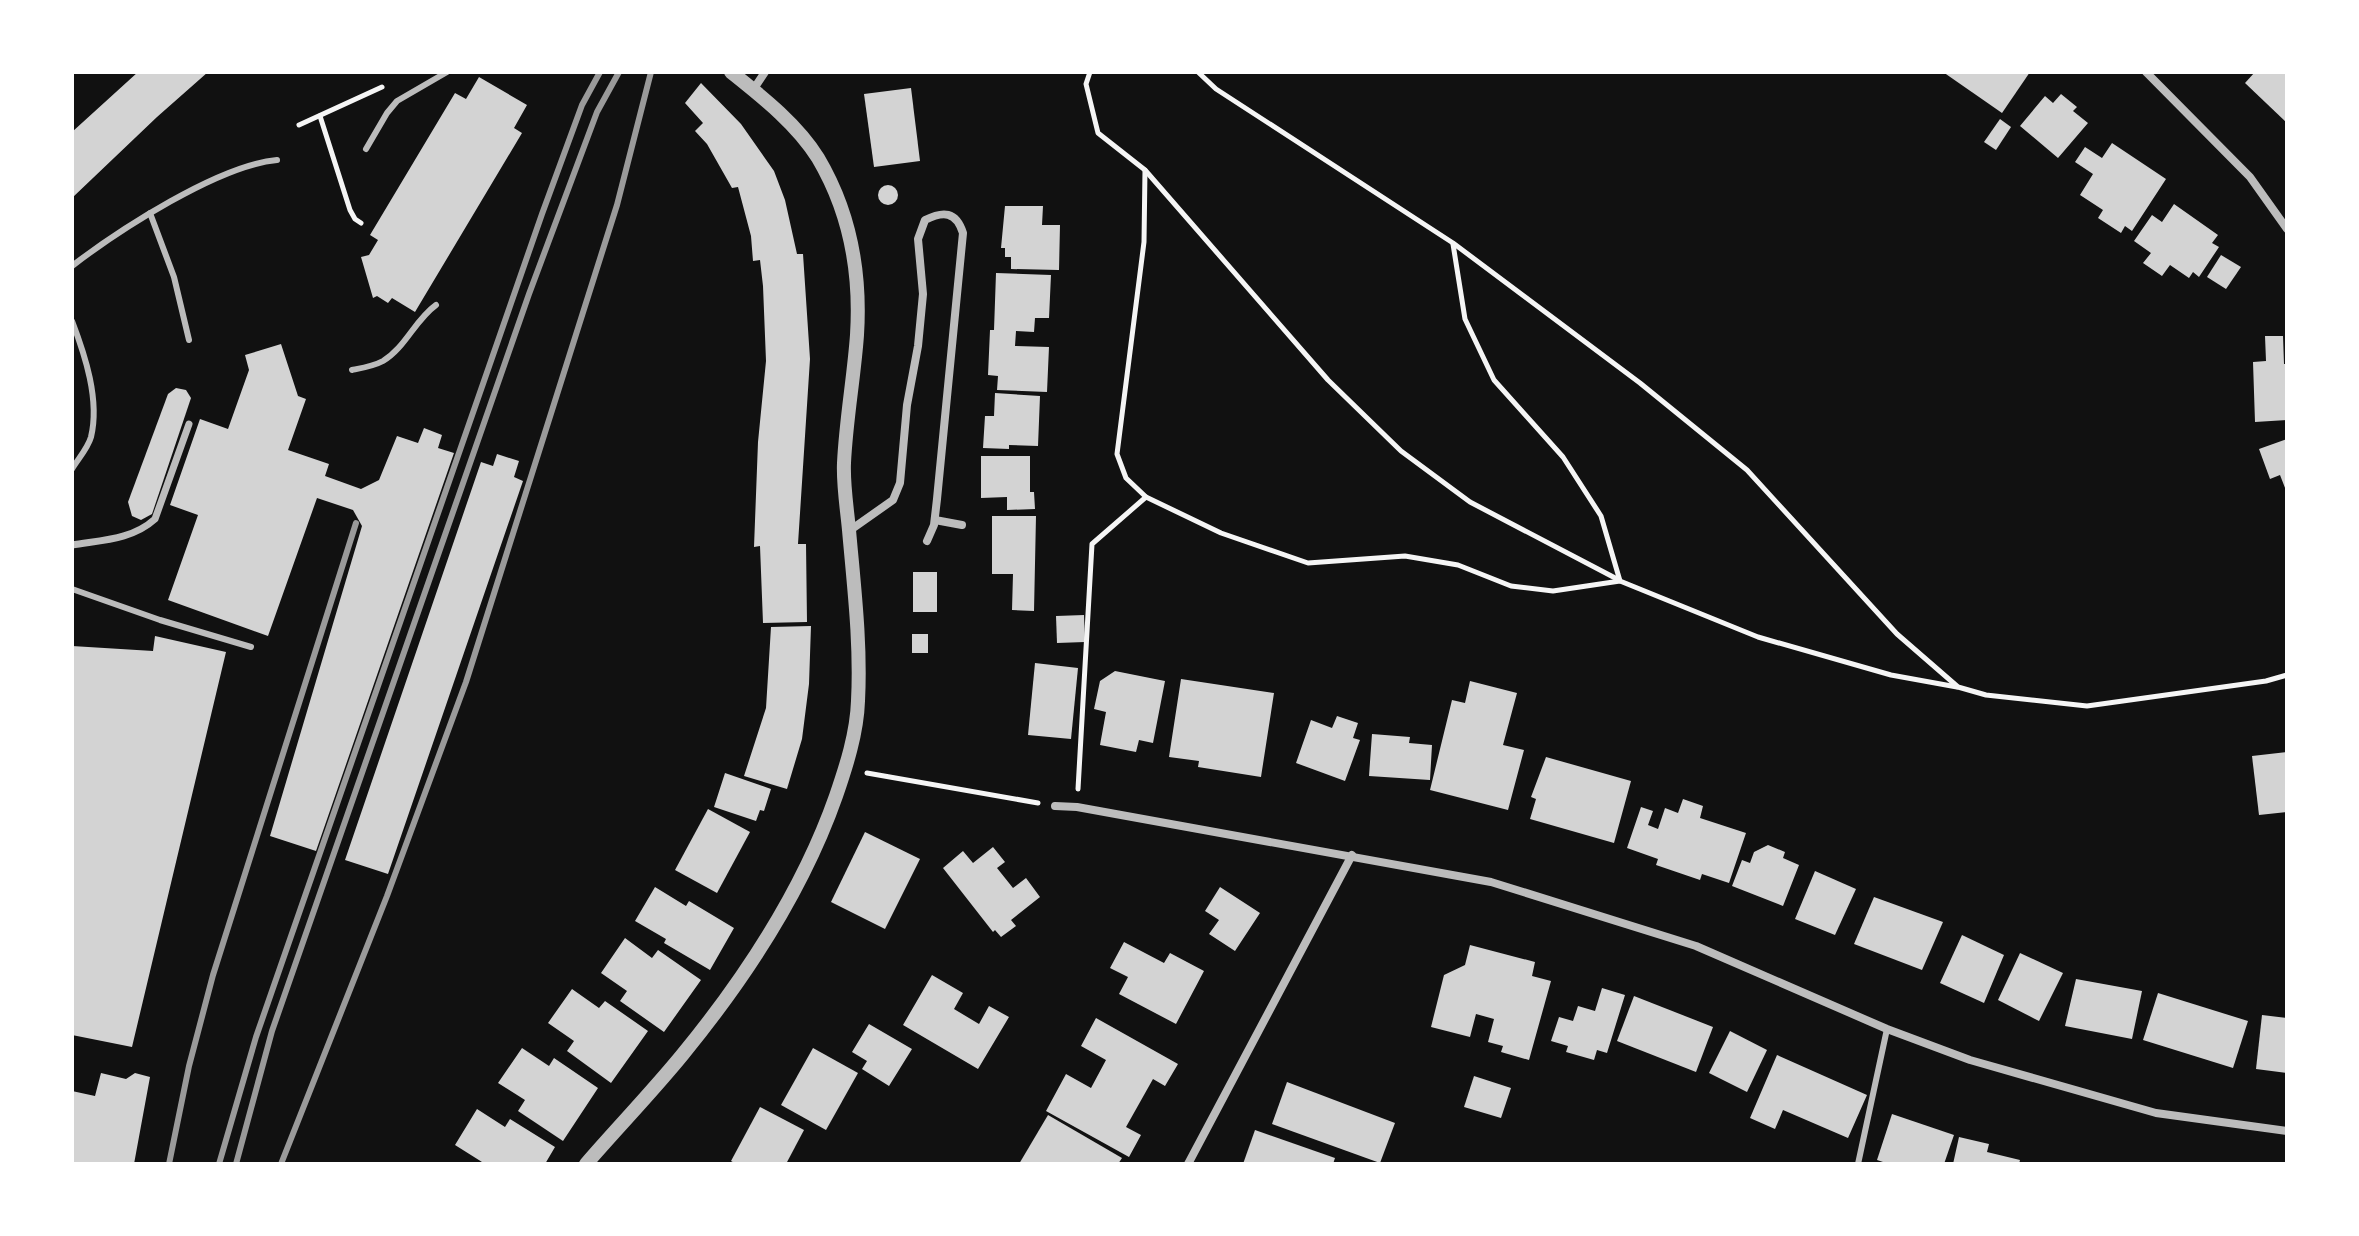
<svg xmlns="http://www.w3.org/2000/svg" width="2359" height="1236" viewBox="0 0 2359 1236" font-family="Poppins,sans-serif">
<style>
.building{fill:#d3d3d3}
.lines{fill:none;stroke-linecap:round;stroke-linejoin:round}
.path{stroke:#f5f5f5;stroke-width:5}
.service{stroke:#bcbcbc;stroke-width:6}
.pedestrian{stroke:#bcbcbc;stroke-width:7}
.minor{stroke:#bcbcbc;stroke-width:8}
.tertiary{stroke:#bcbcbc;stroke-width:14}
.rail{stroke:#9a9a9a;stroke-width:6}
</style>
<rect width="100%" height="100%" fill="#111"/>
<g class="building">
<path d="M138,72H208L157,117L72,198V132Z"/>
<path d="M1943,72H2030L2002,113Z"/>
<path d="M2255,72H2287V123L2245,83Z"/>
<path d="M479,77L527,105L514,128L522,133L415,312L392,298L388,303L377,296L373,298L361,257L369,255L378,240L370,235L455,93L466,99Z"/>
<path d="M701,83L741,124L774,171L785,200L797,254H803L810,359L798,544H806L807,622L763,623L760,546L754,547L758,442L766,361L763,286L760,260L753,261L751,236L738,187L732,188L707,144L695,131L703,123L685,103Z"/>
<path d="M911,88L920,161L874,167L864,94Z"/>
<path d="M2061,94L2077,107L2073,111L2088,123L2058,158L2020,126L2045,96L2053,103Z"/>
<path d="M2000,119L2011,127L1996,150L1984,142Z"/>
<path d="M2112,143L2166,179L2132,231L2125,226L2121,233L2098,218L2103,210L2080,195L2093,174L2075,162L2085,147L2102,158Z"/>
<circle cx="888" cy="195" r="10"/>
<path d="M2174,204L2218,235L2212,243L2219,247L2199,277L2193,272L2189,278L2170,265L2162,276L2143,263L2151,253L2134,241L2152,215L2162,222Z"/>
<path d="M1005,206H1043L1042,225H1060L1059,270L1011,269V257H1005V248H1001Z"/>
<path d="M2221,255L2241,267L2226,289L2207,277Z"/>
<path d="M996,273L1051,275L1049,318H1035L1034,332L1016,331L1015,346L1049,347L1047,392L997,390L998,376L988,375L990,330H994Z"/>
<path d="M2265,336H2283L2284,364H2287V420L2255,422L2253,362L2266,361Z"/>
<path d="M281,344L298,396L306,399L288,450L329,464L325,476L361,489L379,480L397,436L418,443L424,428L442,435L438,448L454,453L316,851L270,836L362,526L353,510L317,498L268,636L168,600L198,515L170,505L200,419L228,429L249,370L245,355Z"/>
<path d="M176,388L186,390L191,398L152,514L141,520L132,516L128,502L168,394Z"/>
<path d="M995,393L1040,396L1038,446L1009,445V449L983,448L985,416H994Z"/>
<path d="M2287,439V493L2280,475L2270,479L2259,449Z"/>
<path d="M497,454L519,461L514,477L523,481L388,874L345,860L481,462L493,466Z"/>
<path d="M981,456H1030V492H1034L1035,509L1007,510V497L981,498Z"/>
<path d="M992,516H1036L1034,611L1012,610L1013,574H992Z"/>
<rect x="913" y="572" width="24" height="40"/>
<path d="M1084,615L1085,642L1057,643L1056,616Z"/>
<path d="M811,626L809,684L802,739L787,789L744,776L766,708L771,627Z"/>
<rect x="912" y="634" width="16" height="19"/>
<path d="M155,636L226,652L132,1047L72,1035V646L153,651Z"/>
<path d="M1035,663L1078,668L1071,739L1028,735Z"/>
<path d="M1115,671L1165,681L1153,743L1139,740L1136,752L1100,745L1106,712L1094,709L1100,681Z"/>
<path d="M1181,679L1274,693L1261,777L1198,767L1199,761L1169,757Z"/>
<path d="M1470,681L1517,693L1503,745L1524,750L1508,810L1430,790L1452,700L1465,703Z"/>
<path d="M1337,716L1358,723L1353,738L1360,740L1345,781L1296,763L1311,720L1332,728Z"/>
<path d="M1372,734L1410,737L1409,743L1432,745L1430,780L1369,776Z"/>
<path d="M2287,752V812L2259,815L2252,756Z"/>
<path d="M1546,757L1631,781L1614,843L1530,819L1536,799L1531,797Z"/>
<path d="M725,773L771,789L764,811L760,810L756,821L714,807Z"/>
<path d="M1683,799L1703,806L1700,818L1746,833L1729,883L1702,874L1700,880L1656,865L1658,859L1627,848L1641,807L1653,811L1648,825L1658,829L1665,808L1678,813Z"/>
<path d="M708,809L750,832L717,893L675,870Z"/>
<path d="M865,832L920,859L885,929L831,902Z"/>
<path d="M1768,845L1785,852L1783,858L1799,865L1783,906L1732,886L1742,860L1750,863L1754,852Z"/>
<path d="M993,847L1005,862L997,868L1013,888L1026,878L1040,897L1011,920L1016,926L1001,937L995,930L993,932L943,868L963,851L973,863Z"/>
<path d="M1815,871L1856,889L1835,935L1795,919Z"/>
<path d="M655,887L686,906L689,901L734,928L710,970L664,943L666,939L635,921Z"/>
<path d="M1220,887L1260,913L1235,951L1209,934L1219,920L1205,911Z"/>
<path d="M1874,897L1943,922L1922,970L1854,944Z"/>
<path d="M1962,935L2004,955L1984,1003L1940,983Z"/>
<path d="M625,938L652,958L658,950L701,980L664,1032L620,1001L627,991L601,973Z"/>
<path d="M1124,942L1164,963L1170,953L1204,971L1176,1024L1119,994L1128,977L1110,968Z"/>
<path d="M1470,945L1535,962L1532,976L1551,981L1529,1060L1501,1052L1503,1046L1488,1042L1494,1019L1476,1014L1470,1037L1431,1027L1444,975L1465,965Z"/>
<path d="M2020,953L2063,973L2039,1021L1998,1000Z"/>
<path d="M932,975L963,993L954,1009L979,1024L989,1006L1009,1017L978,1069L903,1025Z"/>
<path d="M2076,979L2142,991L2132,1039L2065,1026Z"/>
<path d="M1602,988L1625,995L1607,1053L1597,1050L1594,1060L1566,1052L1568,1046L1551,1041L1559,1017L1573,1021L1578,1006L1595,1011Z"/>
<path d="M572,989L599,1008L605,1001L648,1031L611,1083L567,1051L574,1041L548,1023Z"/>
<path d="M2158,993L2248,1021L2233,1068L2143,1040Z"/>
<path d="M1634,996L1713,1027L1696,1072L1617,1041Z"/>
<path d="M2262,1015L2287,1018V1073L2256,1069Z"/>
<path d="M1096,1018L1178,1064L1165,1086L1153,1079L1126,1127L1141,1135L1129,1157L1046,1111L1066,1074L1091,1088L1106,1060L1081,1046Z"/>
<path d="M869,1024L912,1049L889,1086L862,1069L867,1061L852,1052Z"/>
<path d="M1730,1031L1767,1050L1747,1092L1709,1073Z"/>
<path d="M522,1048L549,1066L554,1058L598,1088L563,1141L518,1111L525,1100L498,1083Z"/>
<path d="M813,1048L858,1073L826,1130L781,1105Z"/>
<path d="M1777,1055L1867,1095L1848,1138L1783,1110L1775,1129L1750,1118Z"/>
<path d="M101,1073L126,1079L135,1073L150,1077L134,1164H72V1091L95,1096Z"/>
<path d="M1474,1076L1511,1088L1501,1118L1464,1107Z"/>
<path d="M1287,1082L1395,1123L1380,1163L1272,1124Z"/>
<path d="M760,1107L804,1130L786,1164H736L731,1161Z"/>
<path d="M477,1109L505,1127L510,1119L555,1147L545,1164H480L482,1162L455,1145Z"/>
<path d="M1892,1114L1954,1135L1944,1164H1889L1877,1160Z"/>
<path d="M1048,1115L1122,1158L1118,1164H1019Z"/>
<path d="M1255,1130L1335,1158L1333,1164H1243Z"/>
<path d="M1959,1137L1989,1144L1987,1152L2020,1160L2019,1164H1953Z"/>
</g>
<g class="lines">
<g class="path">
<path d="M1090,72L1086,84L1098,133L1145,170L1328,380L1401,451L1470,502L1619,580"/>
<path d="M1198,72L1216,89L1453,243L1640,383L1747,470L1897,634L1958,687L1986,695L2087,706L2266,681L2287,675"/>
<path d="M320,116L350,210L355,219L361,223"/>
<path d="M299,125L382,87"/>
<path d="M1145,170L1144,242L1117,454L1126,478L1146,497"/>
<path d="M1453,244L1465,319L1494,380L1563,457L1601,516L1620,581L1758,637L1891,675L1957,687"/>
<path d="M867,773L1038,803"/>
<path d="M1078,789L1092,544L1146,497L1221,533L1308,563L1405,556L1458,565L1511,586L1553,591L1620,581"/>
</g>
<g class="service">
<path d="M366,149L387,113L397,101L447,72"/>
<path d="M150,213L174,277L189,340"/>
<path d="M72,266C119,230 219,165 277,160"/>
<path d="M72,321C85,355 100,400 91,437C88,448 78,459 72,469"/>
<path d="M352,370C362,368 374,366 383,361C405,348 415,320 436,305"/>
<path d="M72,589L160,620L251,647"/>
<path d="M1858,1164L1887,1029"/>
</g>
<path class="pedestrian" d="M72,545C101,540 132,540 155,519L189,424"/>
<g class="minor">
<path d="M2146,72L2250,177L2287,229"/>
<path d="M753,90L765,72"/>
<path d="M935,520L962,525"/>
<path d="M849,531L893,500L900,483L907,405L918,346L923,294L918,239L925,220C943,211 956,211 963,233L937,499L934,525L927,541"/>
<path d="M1055,806L1077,807L1491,882L1696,946L1887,1029L1970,1060L2156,1113L2287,1131"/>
<path d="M1188,1164L1352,855"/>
</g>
<path class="tertiary" d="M586,1164C618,1127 652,1092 683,1054C746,977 803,890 836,796C846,767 857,733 858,701C861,644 854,587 849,530C847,508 843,485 844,463C846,420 854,377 857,335C861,272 850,212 818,158C797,124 761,96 731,72"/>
<g class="rail">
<path d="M169,1164L189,1066L213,975L356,523"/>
<path d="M219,1164L256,1037L542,214L582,105L600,72"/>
<path d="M236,1164L272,1031L529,294L597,112L619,72"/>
<path d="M281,1164L387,896L466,682L617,205L651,72"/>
</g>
</g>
<rect width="2359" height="1236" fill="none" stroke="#ffffff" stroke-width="148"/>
</svg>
